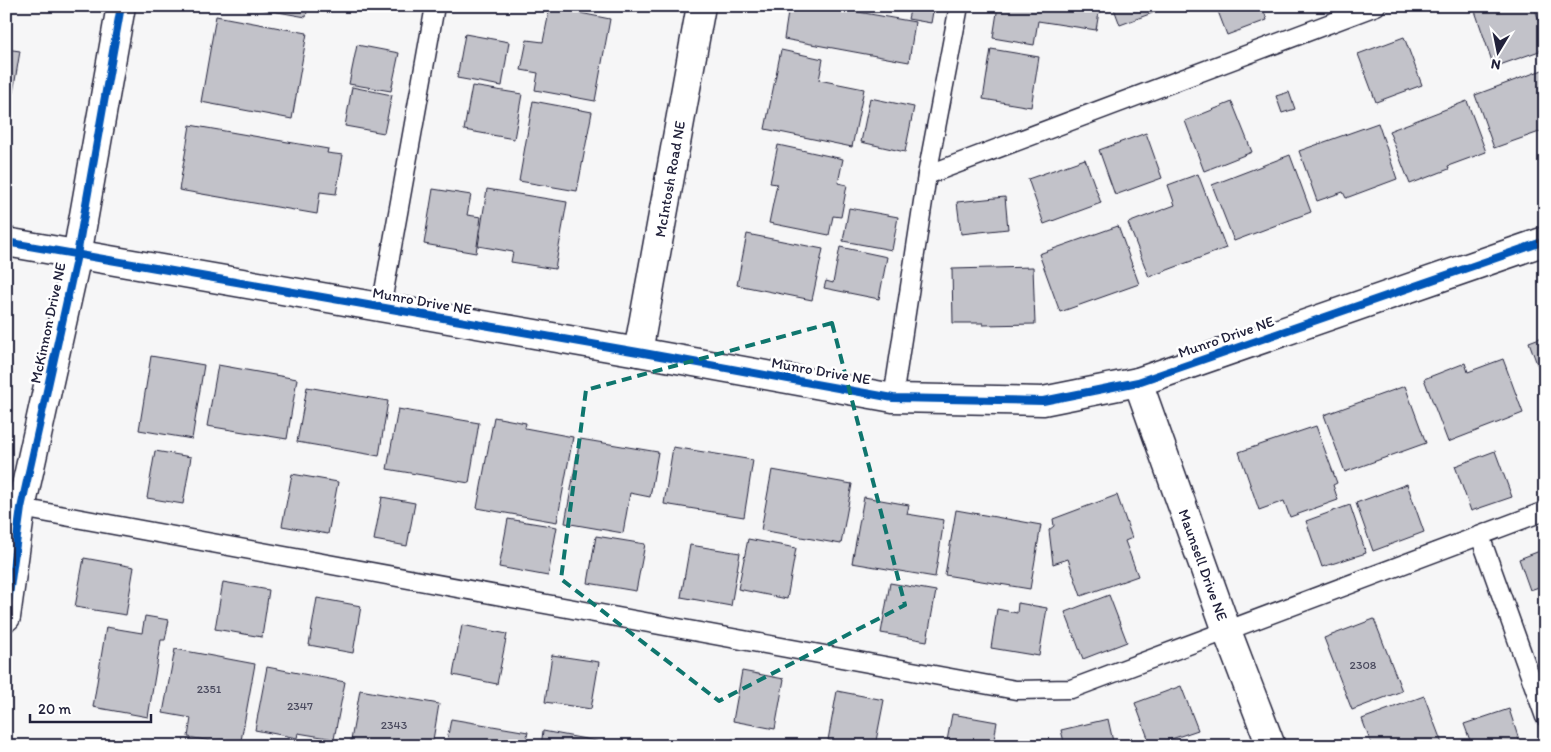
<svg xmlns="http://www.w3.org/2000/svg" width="1551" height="752" viewBox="0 0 1551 752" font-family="Itim,sans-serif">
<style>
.building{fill:#c2c2c9;stroke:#22223b}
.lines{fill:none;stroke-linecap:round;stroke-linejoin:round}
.lane-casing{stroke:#22223b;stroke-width:21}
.street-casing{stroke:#22223b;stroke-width:31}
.lane{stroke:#fff;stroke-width:18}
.street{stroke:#fff;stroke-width:28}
.cycleway-casing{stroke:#fff;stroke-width:11}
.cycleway{stroke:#0057b8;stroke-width:8}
.marked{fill:none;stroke:#0f766e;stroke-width:4;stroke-dasharray:10 6;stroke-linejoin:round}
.labels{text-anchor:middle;stroke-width:5;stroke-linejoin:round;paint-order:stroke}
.number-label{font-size:12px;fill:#4a4a5e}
.street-label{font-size:15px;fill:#22223b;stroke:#fff}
</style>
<rect width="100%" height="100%" fill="#f6f6f7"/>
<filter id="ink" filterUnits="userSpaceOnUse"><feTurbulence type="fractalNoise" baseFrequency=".02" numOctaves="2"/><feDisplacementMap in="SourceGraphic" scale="10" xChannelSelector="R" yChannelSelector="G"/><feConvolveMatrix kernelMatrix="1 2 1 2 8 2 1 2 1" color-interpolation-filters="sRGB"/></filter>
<g filter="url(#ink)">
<g class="building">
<path d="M244,6H308L306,17Z"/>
<path d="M789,6H848L847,10L915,22L909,62L784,39Z"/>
<path d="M911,6H934L931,23L908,19Z"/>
<path d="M998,6H1100L1096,30L1038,21L1034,45L993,38Z"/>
<path d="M1113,6H1171L1120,25Z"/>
<path d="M1216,6H1262L1267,20L1227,35Z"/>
<path d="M1488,6H1534L1545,39V49L1494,67L1475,11Z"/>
<path d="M550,7L610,19L595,101L535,90L538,73L521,70L527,40L543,42Z"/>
<path d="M216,16L307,33L292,119L201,102Z"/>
<path d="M465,34L509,42L502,86L457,78Z"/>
<path d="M1404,37L1422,85L1376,102L1358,54Z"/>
<path d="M357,45L399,53L391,91L349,84Z"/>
<path d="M6,49L20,51L13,93L6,92Z"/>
<path d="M991,49L1039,57L1031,107L983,99Z"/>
<path d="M781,50L823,59L819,80L864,89L852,147L765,129Z"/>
<path d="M1545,69V130L1494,148L1475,95Z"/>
<path d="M472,86L522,94L514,139L464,130Z"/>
<path d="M352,87L392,95L384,133L345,126Z"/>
<path d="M1289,92L1295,109L1282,113L1276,96Z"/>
<path d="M870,98L914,107L905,152L861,142Z"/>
<path d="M533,101L592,112L577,191L519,181Z"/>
<path d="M1467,101L1486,152L1448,166L1449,169L1410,184L1389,131Z"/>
<path d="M1232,102L1252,152L1204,171L1185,121Z"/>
<path d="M1378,123L1397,179L1346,198L1343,192L1317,201L1299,151Z"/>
<path d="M190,125L328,149L327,153L343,155L336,194L320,192L317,214L179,190Z"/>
<path d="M1146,133L1162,178L1115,195L1099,150Z"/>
<path d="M778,145L843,159L838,183L847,185L841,217L833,216L829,235L769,223L777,184L770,183Z"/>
<path d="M1290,155L1311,212L1234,241L1212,185Z"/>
<path d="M1085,159L1101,203L1044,224L1028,179Z"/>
<path d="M1198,174L1226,248L1149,277L1128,223L1175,205L1168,185Z"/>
<path d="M433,189L471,195L467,215L481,217L476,253L424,244Z"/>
<path d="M487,189L567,202L555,269L511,262L513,252L478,246Z"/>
<path d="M1005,197L1008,229L961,234L957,202Z"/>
<path d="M849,208L898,217L892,250L843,241Z"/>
<path d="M1118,226L1139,284L1060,312L1039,254Z"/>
<path d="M747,234L823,249L812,300L737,285Z"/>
<path d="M840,247L887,257L879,299L824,288L826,281L833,283Z"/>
<path d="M1033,267L1035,324L983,325V323H953L952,269Z"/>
<path d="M1545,336V386L1529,342Z"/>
<path d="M151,356L204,365L192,439L139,430Z"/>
<path d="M1503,359L1523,413L1448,442L1424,379L1465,363L1468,372Z"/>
<path d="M218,365L297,379L287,439L207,426Z"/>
<path d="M1405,386L1426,443L1345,472L1324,415Z"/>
<path d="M307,387L388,401L379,456L297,442Z"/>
<path d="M398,409L479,423L469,483L387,469Z"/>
<path d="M494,417L526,423L525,428L573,437L557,522L477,508Z"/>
<path d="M1316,426L1337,483L1333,485L1338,500L1290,517L1284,501L1259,510L1239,452Z"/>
<path d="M580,439L658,452L650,497L630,493L623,533L565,523Z"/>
<path d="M673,447L753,460L744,517L664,504Z"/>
<path d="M155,451L191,457L183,504L147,498Z"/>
<path d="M1495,451L1512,497L1471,511L1455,466Z"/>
<path d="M772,470L852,484L841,544L761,530Z"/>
<path d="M292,474L338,482L328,534L282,526Z"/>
<path d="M1407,484L1424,532L1373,551L1356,503Z"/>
<path d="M1117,495L1132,538L1125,541L1138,576L1081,596L1068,559L1053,564L1049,530L1054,526L1053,519Z"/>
<path d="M382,497L415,503L407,546L374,540Z"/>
<path d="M864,497L909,505L907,514L944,520L935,577L852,563Z"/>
<path d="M1350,505L1366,553L1322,567L1306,521Z"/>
<path d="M956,510L1041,525L1030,589L945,575Z"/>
<path d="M508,519L557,527L548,576L499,567Z"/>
<path d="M596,536L645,544L636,591L588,583Z"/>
<path d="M748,539L796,548L787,599L738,589Z"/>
<path d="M690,545L740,553L731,606L681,597Z"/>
<path d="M1545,549V585L1530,590L1519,559Z"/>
<path d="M84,558L134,567L126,615L75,607Z"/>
<path d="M223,582L269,590L262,637L215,629Z"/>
<path d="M890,583L936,591L927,641L881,633Z"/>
<path d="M1109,595L1127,642L1083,659L1065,612Z"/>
<path d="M317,598L361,606L353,653L309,645Z"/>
<path d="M1018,603L1047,608L1039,656L991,648L997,609L1017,613Z"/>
<path d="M145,616L169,620L165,640H161L148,717L93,707L106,627L142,633Z"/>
<path d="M1374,619L1402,691L1352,710L1324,638Z"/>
<path d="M462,625L507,634L497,684L453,675Z"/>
<path d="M175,649L255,664L240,746L188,737L191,718L163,713Z"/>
<path d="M552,655L599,662L591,709L545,702Z"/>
<path d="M267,667L345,682L334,739L298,733L297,738L255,730Z"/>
<path d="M742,671L784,679L775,729L733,721Z"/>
<path d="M1181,686L1198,730L1151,746L1135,703Z"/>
<path d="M360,690L439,704L432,746H350Z"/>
<path d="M837,691L884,700L875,746H858L828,740Z"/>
<path d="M1424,696L1443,746H1372L1362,719Z"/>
<path d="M1509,709L1521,746H1472L1464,724Z"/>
<path d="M952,714L997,722L993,746H946Z"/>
<path d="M451,719L528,732L525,746H446Z"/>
<path d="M1108,719L1114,746H1065L1061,730Z"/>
<path d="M543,731L623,746H541Z"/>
<path d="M732,739L769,746H731Z"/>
</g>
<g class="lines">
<g class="lane-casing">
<g id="lane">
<path d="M927,175L1376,6"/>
<path d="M381,308L435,6"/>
<path d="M893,398L927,175L959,6"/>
<path d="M21,508L1016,690L1071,689L1545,511"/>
<path d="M1480,536L1545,717"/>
</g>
</g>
<g class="street-casing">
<g id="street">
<path d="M6,242L638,352L893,398L1043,401L1138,382L1545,241"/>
<path d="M638,352L701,6"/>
<path d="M1138,382L1227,631L1271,746"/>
<path d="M6,617L21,508L77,255L121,6"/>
</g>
</g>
<use href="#lane" class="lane"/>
<use href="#street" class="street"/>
<g class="cycleway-casing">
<g id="cycleway">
<path d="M6,242L638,352L893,398L1043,401L1138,382L1545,241"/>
<path d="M6,617L21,508L77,255L121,6"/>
</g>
</g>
<use href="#cycleway" class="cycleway"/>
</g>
</g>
<path class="marked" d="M832,323L905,605L719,701L561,579L586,390Z"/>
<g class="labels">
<g class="number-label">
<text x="1363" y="669">2308</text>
<text x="209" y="693">2351</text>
<text x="300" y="710">2347</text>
<text x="394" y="729">2343</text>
</g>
<g class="street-label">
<text transform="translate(670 179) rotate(-80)" y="5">McIntosh Road NE</text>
<text transform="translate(422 301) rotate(10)" y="5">Munro Drive NE</text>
<text transform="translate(48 323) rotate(-78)" y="5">McKinnon Drive NE</text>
<text transform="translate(1226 337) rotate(-19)" y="5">Munro Drive NE</text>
<text transform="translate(821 371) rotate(10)" y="5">Munro Drive NE</text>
<text transform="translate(1203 565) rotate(70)" y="5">Maunsell Drive NE</text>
</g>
</g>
<rect width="1551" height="752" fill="none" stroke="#fff" stroke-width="25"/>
<rect x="12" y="12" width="1526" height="727" fill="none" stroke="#22223b" stroke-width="2" filter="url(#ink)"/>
<g transform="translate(1498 52) rotate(190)" stroke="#ffffff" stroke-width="4" paint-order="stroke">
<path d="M0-4L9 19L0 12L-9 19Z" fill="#22223b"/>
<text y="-8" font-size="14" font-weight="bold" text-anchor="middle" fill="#22223b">N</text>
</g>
<path d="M30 714v8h121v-8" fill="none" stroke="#22223b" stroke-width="2.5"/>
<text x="38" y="714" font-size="15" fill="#22223b" stroke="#ffffff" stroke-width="4" paint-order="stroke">20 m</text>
</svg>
